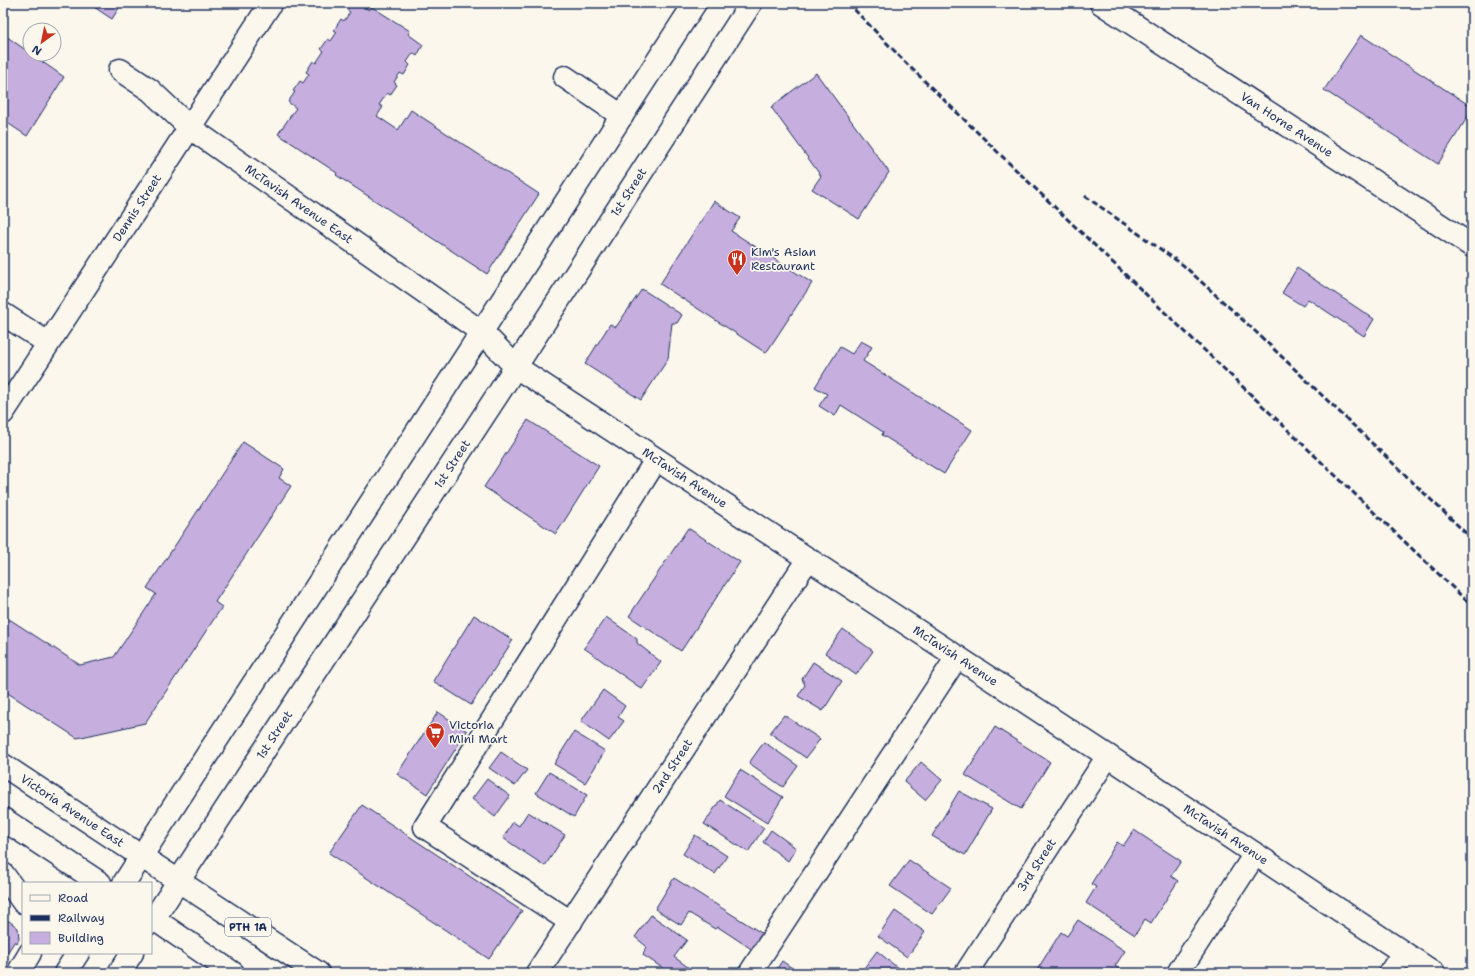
<svg xmlns="http://www.w3.org/2000/svg" width="1475" height="976" viewBox="0 0 1475 976" font-family="'Shantell Sans',sans-serif">
<style>
.building{fill:#c6afde;stroke:#1b2f5e}
.lines{fill:none;stroke-linecap:round;stroke-linejoin:round}
.minor-casing{stroke:#1b2f5e;stroke-width:25}
.major-casing{stroke:#1b2f5e;stroke-width:25}
.minor{stroke:#fbf7ec;stroke-width:22}
.major{stroke:#fbf7ec;stroke-width:22}
.rail{stroke:#1b2f5e;stroke-width:3;stroke-dasharray:6 3;stroke-linecap:butt}
.labels{text-anchor:middle;stroke-width:3.5;stroke-linejoin:round;paint-order:stroke}
.shield{fill:#fbf7ec;stroke:#5e6b89;stroke-width:1}
.shield-label{font-size:11px;font-weight:bold;fill:#1b2f5e}
.street-label{font-size:12px;fill:#1b2f5e;stroke:#fbf7ec}
.poi-label{font-size:12px;fill:#1b2f5e;stroke:#fbf7ec;text-anchor:start}
</style>
<rect width="100%" height="100%" fill="#fbf7ec"/>
<filter id="ink" filterUnits="userSpaceOnUse"><feTurbulence type="fractalNoise" baseFrequency=".025" numOctaves="2"/><feDisplacementMap in="SourceGraphic" scale="8" xChannelSelector="R" yChannelSelector="G"/><feConvolveMatrix kernelMatrix="1 2 1 2 8 2 1 2 1" color-interpolation-filters="sRGB"/></filter>
<g filter="url(#ink)">
<g class="building">
<path d="M88,3H125L124,4L122,3L112,19Z"/>
<path d="M352,3H359L369,10L372,7L410,31L408,34L423,45L417,56L413,53L407,62L410,65L404,75L400,73L394,82L397,85L390,95L387,93L379,105L383,107L377,116L398,130L411,110L539,194L487,274L336,175L337,173L278,134L296,108L288,102L295,92L293,91L300,81L303,83L309,74L306,72L313,61L316,63L324,51L321,49L328,39L331,41L337,32L334,30L341,19L344,21L350,12L347,10Z"/>
<path d="M3,34L64,77L27,136L3,120Z"/>
<path d="M1361,35L1472,107V110L1438,164L1324,90Z"/>
<path d="M816,73L889,172L859,219L812,189L821,176L771,107Z"/>
<path d="M714,201L740,218L731,231L812,283L766,353L660,284Z"/>
<path d="M1297,268L1374,319L1364,336L1308,299L1303,306L1282,293Z"/>
<path d="M642,289L682,315L677,323H672L668,359L641,400L585,364L610,324L616,327Z"/>
<path d="M861,341L872,347L863,361L972,430L944,474L882,435L883,432L841,405L835,416L819,406L827,394L815,387L840,347L852,354Z"/>
<path d="M528,420L599,466L556,534L484,487Z"/>
<path d="M243,442L284,469L279,478L291,486L215,602L222,607L145,723L77,738L3,690V615L80,665L114,657L156,594L147,588Z"/>
<path d="M688,528L740,562L681,651L629,616Z"/>
<path d="M474,615L513,640L471,705L433,681Z"/>
<path d="M606,617L637,639V643L661,662L642,689L584,648Z"/>
<path d="M843,629L873,651L856,675L825,653Z"/>
<path d="M813,662L842,681L823,711L798,696L805,685L802,679Z"/>
<path d="M603,690L625,706L618,717L624,721L609,741L581,721Z"/>
<path d="M438,712L467,731L427,794L397,774Z"/>
<path d="M784,715L820,739L806,758L770,733Z"/>
<path d="M995,727L1050,762L1021,809L965,775Z"/>
<path d="M574,732L605,751L585,783L554,764Z"/>
<path d="M764,742L798,766L783,787L749,763Z"/>
<path d="M501,752L527,770L515,786L489,768Z"/>
<path d="M921,762L942,780L925,800L904,782Z"/>
<path d="M740,770L783,797L767,823L724,796Z"/>
<path d="M549,772L587,795L574,817L536,793Z"/>
<path d="M487,779L510,796L495,817L472,799Z"/>
<path d="M959,791L992,809L965,855L932,836Z"/>
<path d="M720,800L764,828L748,852L704,824Z"/>
<path d="M362,805L522,911L489,959L329,853Z"/>
<path d="M528,812L565,835L545,866L503,838L513,822L519,826Z"/>
<path d="M771,830L796,848L788,861L763,842Z"/>
<path d="M1134,830L1181,861L1171,876L1178,881L1151,923L1145,919L1135,935L1086,903L1096,887L1091,884L1117,842L1123,846Z"/>
<path d="M695,835L727,856L715,874L683,854Z"/>
<path d="M909,860L951,888L932,914L890,886Z"/>
<path d="M674,878L763,934L753,950L718,927L715,929L689,913L681,925L655,909Z"/>
<path d="M895,911L925,932L907,957L878,936Z"/>
<path d="M651,915L687,940L674,957L696,973H670L643,955L646,946L635,937Z"/>
<path d="M1078,920L1125,951L1115,966L1122,971L1121,973H1035L1061,932L1067,936Z"/>
<path d="M9,921L18,928L19,939L17,943L15,941L3,959V922Z"/>
<path d="M877,951L899,969L896,973H870L864,968Z"/>
<path d="M782,961L799,973H774Z"/>
</g>
<g class="lines">
<g class="minor-casing">
<g id="minor">
<path id="s1" d="M1101,3L1472,246"/>
<path id="s2" d="M120,70L150,90L189,127L483,333L516,367L1108,756L1434,973"/>
<path d="M565,77L622,116"/>
<path d="M3,314L48,343"/>
<path id="s3" d="M3,413L271,3"/>
<path d="M3,874L23,902"/>
<path d="M571,922L425,827L656,460"/>
<path d="M18,973L30,953"/>
<path id="s4" d="M537,973L808,559"/>
<path d="M750,973L957,657"/>
<path id="s5" d="M966,973L1108,756"/>
<path d="M1178,973L1255,854"/>
<path d="M1390,973L1403,953"/>
</g>
</g>
<g class="major-casing">
<g id="major">
<path id="s6" d="M3,765L318,973"/>
<path d="M3,819L100,883"/>
<path d="M124,883L695,3"/>
<path d="M151,917L233,973"/>
<path id="s7" d="M151,923L500,391L751,3"/>
<path d="M65,973L78,953"/>
<path d="M119,973L132,953"/>
</g>
</g>
<use href="#minor" class="minor"/>
<use href="#major" class="major"/>
<g class="rail">
<path d="M848,3L909,66L1040,193L1472,606"/>
<path d="M1085,196L1183,265L1256,332L1472,539"/>
</g>
</g>
</g>
<defs>
<g id="restaurant-pin" transform="scale(1)"><path d="M0 17L-7.5 6A9.5 9.5 0 1 1 7.5 6Z" fill="#c8321e" stroke="#fbf7ec"/><path d="M-5-6h1v4h1v-4h1v4h1v-4h1v5L-1.5 .5V6h-2V.5L-5-1ZM5-6V6H3V1.5H1.5Q1.5-4 5-6Z" fill="#fff"/></g>
<g id="supermarket-pin" transform="scale(1)"><path d="M0 17L-7.5 6A9.5 9.5 0 1 1 7.5 6Z" fill="#c8321e" stroke="#fbf7ec"/><path d="M-6-5.5h2.5l.6 2H6L4.5 2H-2.5L-4.4-4H-6ZM-1.5 3.2a1.3 1.3 0 1 0 .1 0ZM3 3.2a1.3 1.3 0 1 0 .1 0Z" fill="#fff"/></g>
</defs>
<g fill-rule="evenodd">
<use href="#restaurant-pin" x="737" y="259"/>
<use href="#supermarket-pin" x="435" y="732"/>
</g>
<g class="labels">
<rect class="shield" x="225" y="918" width="46" height="18" rx="3"/>
<g class="shield-label">
<text x="248" y="931">PTH 1A</text>
</g>
<g class="street-label">
<text dy="4" stroke="none"><textPath href="#s1" startOffset="222">Van Horne Avenue</textPath></text>
<text dy="4" stroke="none"><textPath href="#s7" startOffset="873">1st Street</textPath></text>
<text dy="4" stroke="none"><textPath href="#s2" startOffset="224">McTavish Avenue East</textPath></text>
<text dy="4" stroke="none"><textPath href="#s3" startOffset="245">Dennis Street</textPath></text>
<text dy="4" stroke="none"><textPath href="#s7" startOffset="549">1st Street</textPath></text>
<text dy="4" stroke="none"><textPath href="#s2" startOffset="698">McTavish Avenue</textPath></text>
<text dy="4" stroke="none"><textPath href="#s2" startOffset="1022">McTavish Avenue</textPath></text>
<text dy="4" stroke="none"><textPath href="#s7" startOffset="225">1st Street</textPath></text>
<text dy="4" stroke="none"><textPath href="#s4" startOffset="247">2nd Street</textPath></text>
<text dy="4" stroke="none"><textPath href="#s6" startOffset="83">Victoria Avenue East</textPath></text>
<text dy="4" stroke="none"><textPath href="#s2" startOffset="1346">McTavish Avenue</textPath></text>
<text dy="4" stroke="none"><textPath href="#s5" startOffset="129">3rd Street</textPath></text>
</g>
<g class="poi-label">
<text x="751" y="256">Kim's Asian<tspan x="751" dy="14">Restaurant</tspan></text>
<text x="449" y="729">Victoria<tspan x="449" dy="14">Mini Mart</tspan></text>
</g>
</g>
<rect width="1475" height="976" fill="none" stroke="#fbf7ec" stroke-width="16"/>
<rect x="8" y="8" width="1459" height="960" fill="none" stroke="#1b2f5e" stroke-width="1.5" filter="url(#ink)"/>
<rect x="22" y="882" width="130" height="72" fill="#fbf7ec" stroke="#a1a7b3"/>
<rect x="30" y="895" width="20" height="6" fill="#fbf7ec" stroke="#a1a7b3"/>
<text x="58" y="902" font-size="12" fill="#1b2f5e">Road</text>
<rect x="30" y="915" width="20" height="6" fill="#1b2f5e" stroke="#a1a7b3"/>
<text x="58" y="922" font-size="12" fill="#1b2f5e">Railway</text>
<rect x="30" y="932" width="20" height="12" fill="#c6afde" stroke="#a1a7b3"/>
<text x="58" y="942" font-size="12" fill="#1b2f5e">Building</text>
<g transform="translate(42 42) rotate(213)"><circle r="19" fill="#fbf7ec" stroke="#a1a7b3"/>
<path d="M0-3L7 15L0 10L-7 15Z" fill="#c8321e"/>
<text y="-6" font-size="11" font-weight="bold" text-anchor="middle" fill="#1b2f5e">N</text>
</g>
</svg>
